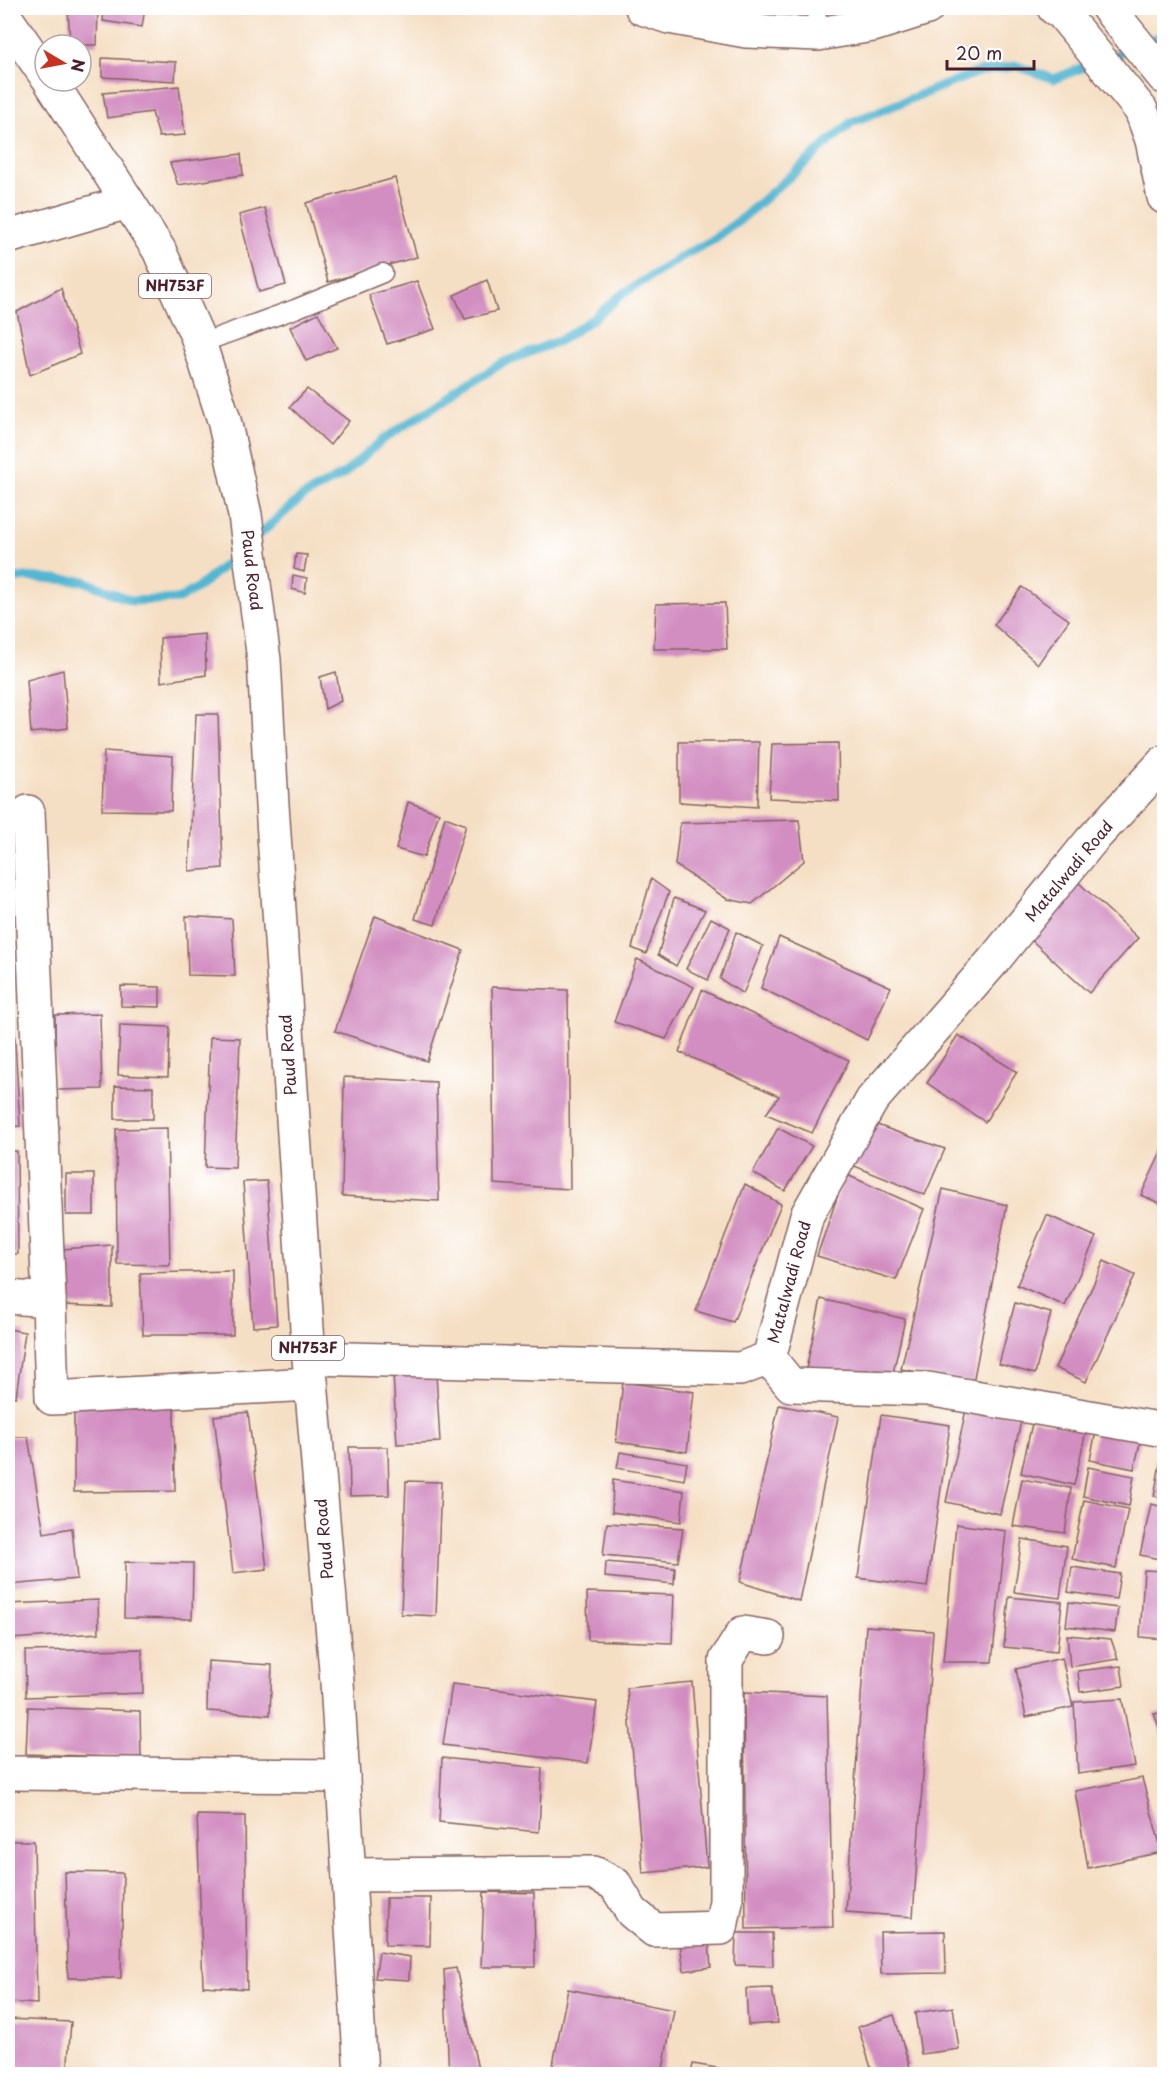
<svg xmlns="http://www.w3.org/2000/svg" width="1172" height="2082" viewBox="0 0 1172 2082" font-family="'Playpen Sans',sans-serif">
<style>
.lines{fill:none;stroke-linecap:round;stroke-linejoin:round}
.stream{stroke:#53b6d2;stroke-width:9}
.building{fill:#d28dc1}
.lane-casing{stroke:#866261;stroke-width:21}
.street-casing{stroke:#866261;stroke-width:36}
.primary-casing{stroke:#866261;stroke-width:36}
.lane{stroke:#fff;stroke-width:18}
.street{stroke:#fff;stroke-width:33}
.primary{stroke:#fff;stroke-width:33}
.labels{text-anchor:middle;stroke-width:5;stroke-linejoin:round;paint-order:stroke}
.shield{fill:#fff;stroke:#80626b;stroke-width:1.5}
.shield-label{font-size:15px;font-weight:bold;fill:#4a1f2b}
.street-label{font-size:16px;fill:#4a1f2b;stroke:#fff}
</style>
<rect width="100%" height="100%" fill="#fff"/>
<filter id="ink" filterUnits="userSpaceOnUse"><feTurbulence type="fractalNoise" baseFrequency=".0167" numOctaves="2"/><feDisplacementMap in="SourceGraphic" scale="12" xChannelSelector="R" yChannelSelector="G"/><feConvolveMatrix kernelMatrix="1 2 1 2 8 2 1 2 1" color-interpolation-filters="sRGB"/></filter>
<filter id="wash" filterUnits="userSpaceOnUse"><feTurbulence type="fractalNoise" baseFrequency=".008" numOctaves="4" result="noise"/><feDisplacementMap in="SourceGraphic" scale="24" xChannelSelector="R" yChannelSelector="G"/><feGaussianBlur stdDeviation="1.35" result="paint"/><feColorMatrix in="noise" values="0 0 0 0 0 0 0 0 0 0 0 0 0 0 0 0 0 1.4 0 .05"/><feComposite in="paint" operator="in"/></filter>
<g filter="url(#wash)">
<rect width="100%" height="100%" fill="#f5dfc4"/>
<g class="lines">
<g class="stream">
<path d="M1144,43L1164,35"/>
<path d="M254,539L302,497L344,474L382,440L502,363L561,340L594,318L621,295L686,254L711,241L740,220L852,122L978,72L1017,66L1054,79L1132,48"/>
<path d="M8,580L25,577L84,581L132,601L179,599L200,586L242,550"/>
</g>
</g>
<g id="blocks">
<g class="building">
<path d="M68,8H98L97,45H70Z"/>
<path d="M104,8H145L142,27L103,21Z"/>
<path d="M102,58L176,62L175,81L102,77Z"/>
<path d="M179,86L185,135L159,137L152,112L107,118L103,93Z"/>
<path d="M241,154L243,175L178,185L170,163Z"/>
<path d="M395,178L417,257L328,282L306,203Z"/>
<path d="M265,208L286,285L259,292L239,215Z"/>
<path d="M487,280L497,311L465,319L454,295Z"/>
<path d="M417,281L435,329L387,344L369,295Z"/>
<path d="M61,288L80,354L30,375L17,312Z"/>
<path d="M318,313L337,348L306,361L290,327Z"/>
<path d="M307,389L349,421L330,445L290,407Z"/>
<path d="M296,554L307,555L304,572L294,569Z"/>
<path d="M293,575L307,578L305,593L292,589Z"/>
<path d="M1022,587L1069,620L1038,664L994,625Z"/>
<path d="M725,603L727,649H654L656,604Z"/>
<path d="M205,634L206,675L161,682L160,638Z"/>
<path d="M63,670L68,728L31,733L27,680Z"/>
<path d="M336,672L341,701L325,709L320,677Z"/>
<path d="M196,714H218L223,868L189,871Z"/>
<path d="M679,742H759L757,807L679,802Z"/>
<path d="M838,743L839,801L769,798L772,744Z"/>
<path d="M104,751L173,756L171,811L102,810Z"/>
<path d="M408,802L439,813L424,857L396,849Z"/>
<path d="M445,817L466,825L435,925L415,919Z"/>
<path d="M799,820L804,861L752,904L727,899L675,865L680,823Z"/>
<path d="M651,879L669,892L646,954L632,948Z"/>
<path d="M1077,881L1138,938L1089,993L1027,936Z"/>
<path d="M674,898L705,910L676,966L658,955Z"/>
<path d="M186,916L232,919L235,976L188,975Z"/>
<path d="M375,916L463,950L427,1061L335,1031Z"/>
<path d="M711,918L730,928L708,980L686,969Z"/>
<path d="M736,932L763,946L743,994L720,979Z"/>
<path d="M779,937L891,987L867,1040L761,988Z"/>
<path d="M637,959L694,987L666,1039L614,1022Z"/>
<path d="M121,986L160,987V1007L121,1006Z"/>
<path d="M492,987L568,990L570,1189L494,1184Z"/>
<path d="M702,990L849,1060L812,1133L766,1114L779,1096L679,1052Z"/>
<path d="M8,992H12L20,1126L8,1127Z"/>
<path d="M100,1014L102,1089L56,1090L55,1015Z"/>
<path d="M120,1025L170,1027L168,1077L118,1075Z"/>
<path d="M958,1035L1017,1072L985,1122L927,1083Z"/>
<path d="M210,1037L240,1038L235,1168L205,1167Z"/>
<path d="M344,1077L436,1082L439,1201L342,1196Z"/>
<path d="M115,1086L153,1087V1119H115Z"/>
<path d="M877,1125L945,1149L925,1195L852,1165Z"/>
<path d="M167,1128L170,1265L117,1264L116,1129Z"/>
<path d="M778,1128L812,1146L785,1191L753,1173Z"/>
<path d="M1164,1146V1205L1141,1195Z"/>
<path d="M8,1151H17L18,1254H8Z"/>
<rect x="66" y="1174" width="28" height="41"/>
<path d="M845,1174L924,1209L896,1280L817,1256Z"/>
<path d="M267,1181L277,1325L253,1327L243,1182Z"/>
<path d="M745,1184L781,1204L733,1322L696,1311Z"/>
<path d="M943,1189L1007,1205L973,1383L901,1369Z"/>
<path d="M1047,1215L1096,1237L1065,1306L1017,1285Z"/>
<path d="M112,1245V1307L63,1305V1249Z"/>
<path d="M1104,1261L1135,1275L1086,1382L1055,1368Z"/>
<path d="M233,1271V1335H143L140,1273Z"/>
<path d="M821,1299L905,1319L890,1387L805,1374Z"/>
<path d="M1015,1303L1051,1313L1035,1374L999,1364Z"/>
<path d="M8,1329L25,1332L16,1397L8,1396Z"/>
<path d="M436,1373L440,1442L397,1444L393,1374Z"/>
<path d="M623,1382L694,1392L687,1452L616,1442Z"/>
<path d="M74,1401H174L175,1491L74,1492Z"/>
<path d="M779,1405L838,1417L799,1601L740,1582Z"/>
<path d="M967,1405L1022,1417L1000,1514L946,1502Z"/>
<path d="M248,1412L267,1569L233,1573L214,1416Z"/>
<path d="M881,1415L950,1425L927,1587L858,1578Z"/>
<path d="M1033,1419L1086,1431L1074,1485L1021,1473Z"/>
<path d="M1097,1426L1142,1435L1134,1469L1090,1460Z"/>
<path d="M8,1437H28L44,1533L72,1528L77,1579L8,1585Z"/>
<path d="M349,1447H388L389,1495L350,1496Z"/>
<path d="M1163,1448H1164V1498L1154,1496Z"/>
<path d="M620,1452L687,1463L684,1480L617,1468Z"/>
<path d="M1088,1467L1134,1476L1129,1506L1083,1496Z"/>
<path d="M1022,1479L1071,1488L1065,1533L1013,1526Z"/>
<path d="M613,1480L684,1491L681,1522L612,1512Z"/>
<path d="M406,1481L441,1482L436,1616L401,1614Z"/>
<path d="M1084,1500L1128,1509L1116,1568L1072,1559Z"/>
<path d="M1151,1504L1164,1507V1560L1140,1555Z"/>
<path d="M607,1523L683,1528L678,1562L603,1555Z"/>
<path d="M956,1524L1006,1531L992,1662H943Z"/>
<path d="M1022,1539L1067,1546L1060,1598L1014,1592Z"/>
<path d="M125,1562L193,1563L192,1619L124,1618Z"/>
<path d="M606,1562L675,1568L674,1584L605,1577Z"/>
<path d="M1072,1567L1120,1574L1116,1599L1068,1592Z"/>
<path d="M1144,1570L1164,1571V1639L1140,1637Z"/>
<path d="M587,1592L674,1595L672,1643L588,1640Z"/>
<path d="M1009,1597L1062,1602L1057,1652L1004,1647Z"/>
<path d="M98,1600L99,1633L9,1639L8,1604Z"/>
<path d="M1069,1602L1118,1608L1115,1632L1066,1626Z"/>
<path d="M866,1626L933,1631L913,1917L846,1912Z"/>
<path d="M1067,1635L1111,1639L1118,1659L1070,1667Z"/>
<path d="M142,1649L143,1693L26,1697L25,1651Z"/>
<path d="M1062,1658L1073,1707L1026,1717L1016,1669Z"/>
<path d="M208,1661L272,1665L270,1715L207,1711Z"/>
<path d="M1121,1666L1124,1686L1080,1692L1078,1671Z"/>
<path d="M692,1682L707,1867L643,1873L627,1688Z"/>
<path d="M452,1684L597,1702L588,1763L443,1745Z"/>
<path d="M744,1692L827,1696L833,1927L746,1929Z"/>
<path d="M1122,1699L1135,1766L1078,1774L1074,1702Z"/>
<path d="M28,1707L140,1711L141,1758L26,1754Z"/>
<path d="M1164,1712V1740L1154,1714Z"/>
<path d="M442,1758L542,1768L539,1832L439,1822Z"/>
<path d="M1142,1778L1162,1852L1088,1868L1075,1791Z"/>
<path d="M197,1815L245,1816L247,1989L203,1986Z"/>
<path d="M8,1841H34L37,2004L8,2002Z"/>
<path d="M65,1872L123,1873L121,1978H68Z"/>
<path d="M484,1892L534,1893L535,1967H481Z"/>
<path d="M386,1898H431L430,1946L385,1945Z"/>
<path d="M708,1929L711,1967L684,1971L679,1937Z"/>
<path d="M945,1931L946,1973L881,1974L880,1932Z"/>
<path d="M736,1933H772L773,1966L735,1965Z"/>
<path d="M379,1952L410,1957L409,1980L375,1978Z"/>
<path d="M456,1968L479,2074H449L444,1970Z"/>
<path d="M772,1988L778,2023L748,2025L746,1989Z"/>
<path d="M568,1989L674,2010L662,2074H551Z"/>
<path d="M953,2007L959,2049L921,2054L915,2013Z"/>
<path d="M894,2015L910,2067L887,2074H873L858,2027Z"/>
<path d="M8,2019L71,2022L67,2074H8Z"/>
<path d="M693,2064L746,2073V2074H691Z"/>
</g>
</g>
</g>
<g filter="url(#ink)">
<use href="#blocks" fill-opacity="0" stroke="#866261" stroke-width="1.5"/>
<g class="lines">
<g class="lane-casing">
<g id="lane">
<path d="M816,8L818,34"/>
<path d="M199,344L295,309L383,273"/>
</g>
</g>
<g class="street-casing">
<g id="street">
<path d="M642,8L669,17L746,31L818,34L873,25L927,8"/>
<path d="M1054,8L1062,13L1141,110L1152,140L1164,197"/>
<path d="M1108,8L1164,77"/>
<path d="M8,237L128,202"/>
<path d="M28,812L49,1300"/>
<path d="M8,1297L49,1300L52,1398L311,1384"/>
<path d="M309,1358L740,1369L769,1358L807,1215L872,1100L994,960L1090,842L1164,762"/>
<path d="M769,1358L791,1385L928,1389L1164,1430"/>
<path d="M8,1773L343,1776"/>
<path d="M349,1875L594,1873L615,1884L632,1912L654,1930L721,1928L726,1901V1660L743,1633L768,1637"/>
</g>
</g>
<g class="primary-casing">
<g id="primary">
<path d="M8,21L45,74"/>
<path d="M50,81L159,250L197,336L224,420L245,515L264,660L272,805L309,1358L337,1682L361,2074"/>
</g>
</g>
<use href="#lane" class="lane"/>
<use href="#street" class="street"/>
<use href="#primary" class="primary"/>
</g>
</g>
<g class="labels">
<g class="shield">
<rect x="139" y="274" width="72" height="24" rx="4.5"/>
<rect x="272" y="1336" width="72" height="24" rx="4.5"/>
</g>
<g class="shield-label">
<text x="175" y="291">NH753F</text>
<text x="308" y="1353">NH753F</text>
</g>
<g class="street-label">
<text transform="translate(252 570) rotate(83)" y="6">Paud Road</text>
<text transform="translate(1069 871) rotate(-50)" y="6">Matalwadi Road</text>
<text transform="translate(288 1055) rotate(-94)" y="6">Paud Road</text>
<text transform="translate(789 1282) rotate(-75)" y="6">Matalwadi Road</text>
<text transform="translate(324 1539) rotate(-95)" y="6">Paud Road</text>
</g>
</g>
<rect width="1172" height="2082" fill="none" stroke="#fff" stroke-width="30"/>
<g transform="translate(63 63) rotate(100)"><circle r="28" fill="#ffffff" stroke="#b7a5aa" stroke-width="1.5"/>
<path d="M0-4.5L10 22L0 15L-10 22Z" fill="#c8321e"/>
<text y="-9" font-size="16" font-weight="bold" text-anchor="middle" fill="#4a1f2b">N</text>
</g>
<path d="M947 60v9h87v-9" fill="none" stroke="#4a1f2b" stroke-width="3"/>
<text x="956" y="60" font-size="18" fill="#4a1f2b" stroke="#ffffff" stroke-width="4.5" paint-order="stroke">20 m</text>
</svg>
